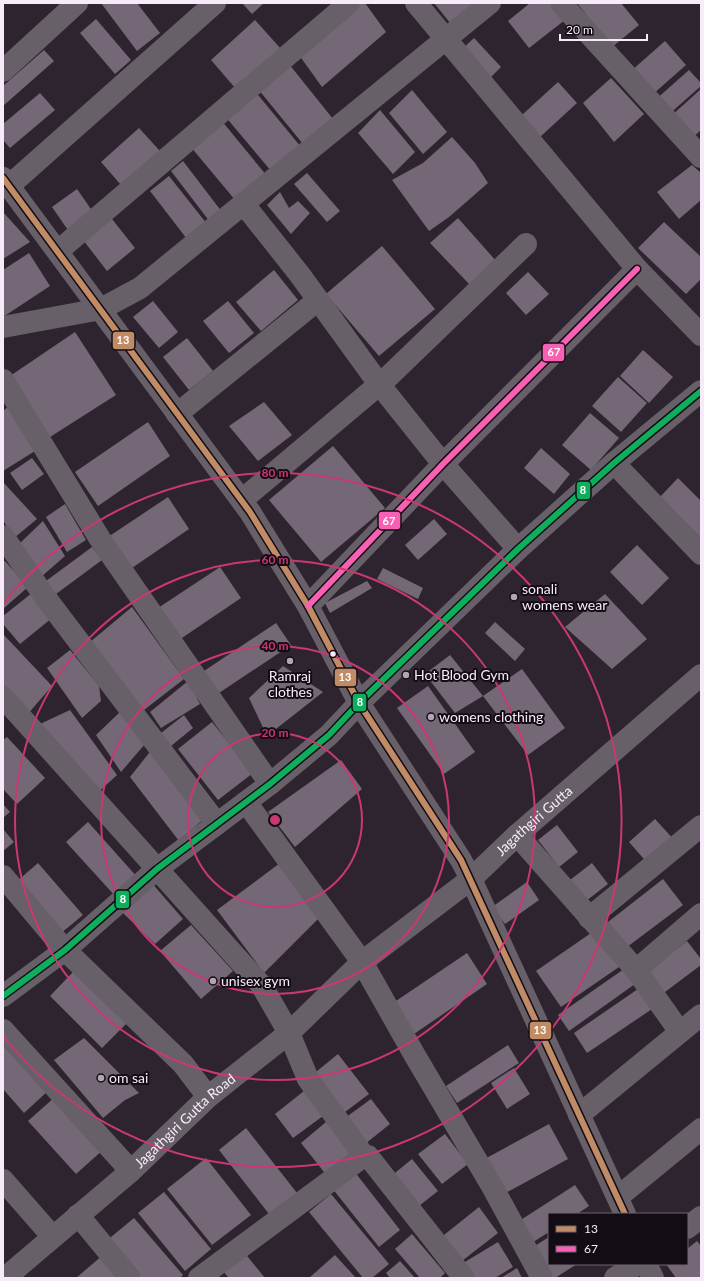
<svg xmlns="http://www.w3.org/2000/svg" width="704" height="1281" viewBox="0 0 704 1281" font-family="Lato,sans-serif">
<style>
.building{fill:#756876}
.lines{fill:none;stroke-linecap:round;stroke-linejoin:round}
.street{stroke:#686069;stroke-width:22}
.secondary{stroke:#686069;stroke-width:22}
.bus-1-casing{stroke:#140c15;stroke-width:9}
.bus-2-casing{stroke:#140c15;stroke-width:9}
.bus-3-casing{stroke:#140c15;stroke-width:9}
.bus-1{stroke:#c18c65;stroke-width:6}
.bus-2{stroke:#f860b3;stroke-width:6}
.bus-3{stroke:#0daf5c;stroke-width:6}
.ring{fill:none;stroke:#ca3873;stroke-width:2}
.poi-dot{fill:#b1a5b2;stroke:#140c15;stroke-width:1.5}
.bus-dot{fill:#f7ebf9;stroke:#140c15;stroke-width:1.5}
.labels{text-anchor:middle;stroke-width:4;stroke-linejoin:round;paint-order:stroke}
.poi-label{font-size:14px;fill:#f7ebf9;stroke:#140c15;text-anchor:start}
.street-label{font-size:14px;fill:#f7ebf9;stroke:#140c15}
.centre{fill:#ca3873;stroke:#140c15;stroke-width:2}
.ring-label{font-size:12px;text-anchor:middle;font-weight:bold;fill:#ca3873;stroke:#140c15;stroke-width:4;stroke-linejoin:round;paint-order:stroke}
.line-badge{stroke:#140c15;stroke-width:1.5}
.badge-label{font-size:11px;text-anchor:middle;font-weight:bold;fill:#fff}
</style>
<rect width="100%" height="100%" fill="#2e242f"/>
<g class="building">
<path d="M101,3H137L160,33L137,51Z"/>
<path d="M242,3H264L252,14Z"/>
<path d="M360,3H365L386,32L322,87L299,55Z"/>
<path d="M434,3H479L451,24Z"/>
<path d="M530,3H551L565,20L529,48L508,21Z"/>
<path d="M577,3H621L639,25L612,47Z"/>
<path d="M96,19L131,60L115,74L80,33Z"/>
<path d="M255,20L281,49L236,89L211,60Z"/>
<path d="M474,38L501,67L488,80L460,51Z"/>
<path d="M665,41L686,65L652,95L631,71Z"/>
<path d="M44,50L54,61L3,106V86Z"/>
<path d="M289,64L333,119L303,144L258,89Z"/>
<path d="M689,70L701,83V86L667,116L654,101Z"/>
<path d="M611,78L644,114L614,142L583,103Z"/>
<path d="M558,82L577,103L540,137L522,115Z"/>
<path d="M701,89V130L691,139L671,116Z"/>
<path d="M254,90L301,147L272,172L224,115Z"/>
<path d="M412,90L447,132L423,154L389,113Z"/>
<path d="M40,93L55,110L10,148L3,140V124Z"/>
<path d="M380,110L415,152L393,174L358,133Z"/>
<path d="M221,120L267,176L236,201L190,146Z"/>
<path d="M139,128L160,151L121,185L101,162Z"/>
<path d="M452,137L475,163L488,183L449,217L429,231L392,180L423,163Z"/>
<path d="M183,161L222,212L210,222L171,171Z"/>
<path d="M692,165L701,173V200L679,219L657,192Z"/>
<path d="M307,173L340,211L327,222L294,184Z"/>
<path d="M169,176L207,224L187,239L150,191Z"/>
<path d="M77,189L95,215L70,233L52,207Z"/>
<path d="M280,192L289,208L298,201L310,213L291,234L267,205Z"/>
<path d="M3,212L30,242L3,259Z"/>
<path d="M108,214L135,248L107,271L80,236Z"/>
<path d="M458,218L497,262L470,285L430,243Z"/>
<path d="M664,222L701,257V279L686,294L638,248Z"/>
<path d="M382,246L435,309L379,356L326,294Z"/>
<path d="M29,253L50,286L3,317V270Z"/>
<path d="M274,270L298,300L261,331L236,302Z"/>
<path d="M528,272L549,294L526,315L506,293Z"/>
<path d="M153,301L178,332L159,348L133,317Z"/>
<path d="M228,301L254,333L229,353L203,321Z"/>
<path d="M75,332L116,395L50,437L10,376Z"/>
<path d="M187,338L213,371L189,390L163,357Z"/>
<path d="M643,350L673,377L649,403L620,376Z"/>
<path d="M618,377L647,403L621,432L592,406Z"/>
<path d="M264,402L292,435L258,461L229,426Z"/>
<path d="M9,406L35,451L3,471V411Z"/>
<path d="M590,413L619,438L591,470L562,445Z"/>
<path d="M148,422L170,456L98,506L75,472Z"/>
<path d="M333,446L385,508L321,562L269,500Z"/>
<path d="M541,448L570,474L554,494L524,468Z"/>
<path d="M32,458L44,474L22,490L10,473Z"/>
<path d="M678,478L701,501V538L660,497Z"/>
<path d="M3,482L37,519L14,538L3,520Z"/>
<path d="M168,497L189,529L129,570L108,537Z"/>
<path d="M65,504L86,540L67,552L46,517Z"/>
<path d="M434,519L447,534L418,560L405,545Z"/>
<path d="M43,521L65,556L41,577L18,545Z"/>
<path d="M637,545L669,578L642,605L610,572Z"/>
<path d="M92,547L102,560L52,597L42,584Z"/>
<path d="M5,561L28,587L3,609V562Z"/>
<path d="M220,567L241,598L173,644L152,612Z"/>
<path d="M383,568L423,588L418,599L377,579Z"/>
<path d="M367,581L372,588L330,613L325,603Z"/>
<path d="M32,593L52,618L20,644L3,624V616Z"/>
<path d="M605,594L647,639L612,669L565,627Z"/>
<path d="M132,607L184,679L144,710L125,692L90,642Z"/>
<path d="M495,622L525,649L515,661L485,633Z"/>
<path d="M276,623L291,645L219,693L204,671Z"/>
<path d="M3,634L52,686L26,716L3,684Z"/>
<path d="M70,650L99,686L101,701L82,718L47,668Z"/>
<path d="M450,655L483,696L522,669L565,728L528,755L483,696L455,713L425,674Z"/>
<path d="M283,666L323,692L267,736L249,698Z"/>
<path d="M188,681L200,704L161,728L150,712Z"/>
<path d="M428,686L475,752L444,774L397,708Z"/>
<path d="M70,710L117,775L93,797L40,724Z"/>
<path d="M120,712L145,744L121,772L96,735Z"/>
<path d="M184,715L193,728L171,746L161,733Z"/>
<path d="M212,722L253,773L218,800L178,749Z"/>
<path d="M7,737L45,778L17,804L3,789V740Z"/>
<path d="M153,748L207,816L179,841L130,777Z"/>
<path d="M341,760L362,789L295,847L268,812Z"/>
<path d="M3,804L10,812L3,818Z"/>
<path d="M655,819L676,842L650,866L629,842Z"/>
<path d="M88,822L138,878L116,897L66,842Z"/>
<path d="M557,825L578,852L559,867L538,840Z"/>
<path d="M3,829L14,842L3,851Z"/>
<path d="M38,863L83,915L60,934L15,883Z"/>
<path d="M280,863L320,917L264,973L217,910Z"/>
<path d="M592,863L608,884L586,901L570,880Z"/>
<path d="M663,879L683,905L627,947L608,922Z"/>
<path d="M150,881L183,919L155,944L122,912Z"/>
<path d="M527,882L539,900L505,924L492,907Z"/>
<path d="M191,925L233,971L201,999L160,951Z"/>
<path d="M594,931L619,967L561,1007L536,971Z"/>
<path d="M687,941L701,959V965L661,995L645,974Z"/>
<path d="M467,953L487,984L414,1034L393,1003Z"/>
<path d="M624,969L635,984L569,1031L558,1015Z"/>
<path d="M74,971L127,1023L102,1048L50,996Z"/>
<path d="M638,989L652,1009L587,1053L574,1033Z"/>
<path d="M84,1038L139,1093L125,1100L103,1118L54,1060Z"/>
<path d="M8,1044L49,1090L24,1113L3,1089V1049Z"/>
<path d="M508,1045L519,1063L457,1103L446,1086Z"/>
<path d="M338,1054L369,1094L341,1115L311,1076Z"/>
<path d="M514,1068L530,1094L507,1109L491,1083Z"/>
<path d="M304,1091L323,1116L293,1138L275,1114Z"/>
<path d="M56,1096L104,1149L76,1174L28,1121Z"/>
<path d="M371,1099L390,1124L365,1144L345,1118Z"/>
<path d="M326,1122L354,1155L328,1177L301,1143Z"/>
<path d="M549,1124L568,1159L500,1196L481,1161Z"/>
<path d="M246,1128L297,1193L269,1214L219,1150Z"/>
<path d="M445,1134L468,1164L442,1184L418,1154Z"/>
<path d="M206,1158L251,1215L212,1245L167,1189Z"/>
<path d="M412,1159L438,1191L415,1209L390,1177Z"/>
<path d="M354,1171L400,1230L379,1247L332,1188Z"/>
<path d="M575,1185L589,1206L577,1214H549V1232L530,1244L516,1223Z"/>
<path d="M164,1192L211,1249L185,1271L138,1213Z"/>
<path d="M331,1194L389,1264L372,1278H363L309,1212Z"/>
<path d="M479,1207L498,1233L458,1264L439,1239Z"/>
<path d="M134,1218L183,1275L180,1278H135L105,1242Z"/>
<path d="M412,1234L445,1273L440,1278H420L395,1249Z"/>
<path d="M549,1237V1264H577L555,1278H549L530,1249Z"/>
<path d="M697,1241L701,1246V1278H676L666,1264H687V1249Z"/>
<path d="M498,1242L513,1267L495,1278H468L460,1265Z"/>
<path d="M243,1251L265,1278H229L221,1269Z"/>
<path d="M103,1255L121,1278H76Z"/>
<path d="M335,1255L356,1278H309Z"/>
<path d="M400,1261L415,1278H390L386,1273Z"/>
<path d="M517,1268L522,1278H501Z"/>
</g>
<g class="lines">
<g class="street">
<path d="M416,3L637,269L701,335"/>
<path d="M561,3L701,157"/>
<path d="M3,71L77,3"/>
<path d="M3,178L250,512L308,606L359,703L461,860L471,879"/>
<path d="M10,185L215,3"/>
<path d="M243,203L300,275L379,384L443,464L518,549"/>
<path d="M58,251L349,3"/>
<path d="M3,327L101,309L140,288L490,3"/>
<path d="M3,380L100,539L270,784"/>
<path d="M177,414L318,300"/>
<path d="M614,463L701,554"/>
<path d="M242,500L388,377L526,244"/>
<path d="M3,536L45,597L217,824"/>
<path d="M308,606L443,464L637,269"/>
<path d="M3,697L262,986L289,1033L308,1079L364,1156H368L464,1278"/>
<path d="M246,802L362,962L414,1054L493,1188L542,1278"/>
<path d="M517,835L636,970L701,914"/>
<path d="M3,876L65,950L183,1064L208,1097"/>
<path d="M589,918L701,826"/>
<path d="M636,970L680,1032"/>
<path d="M3,996L65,950L157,869L270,784L329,735L359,703L518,549L614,463L701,391"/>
<path d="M3,1030L131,1171"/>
<path d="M579,1115L701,1015"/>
<path d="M3,1180L52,1236"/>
<path d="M618,1197L701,1129"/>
<path d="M78,1215L130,1278"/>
<path d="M687,1228L701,1217"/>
<path d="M199,1278L364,1156"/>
<path d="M615,1278L638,1264"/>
</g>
<g class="secondary">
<path d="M471,879L625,1214"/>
<path d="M646,1264L653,1278"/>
<path id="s1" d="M5,1278L131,1171L208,1097L289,1033L362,962L471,879L517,835L701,675"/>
</g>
<g class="bus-1-casing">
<path id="bus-1" d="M3,178L250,512L308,606L359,703L461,860L625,1214"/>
</g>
<g class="bus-2-casing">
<path id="bus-2" d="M308,606L443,464L637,269"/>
</g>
<g class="bus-3-casing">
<path id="bus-3" d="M3,996L65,950L157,869L270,784L329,735L359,703L518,549L614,463L701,391"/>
</g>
<use href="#bus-1" class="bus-1"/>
<use href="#bus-2" class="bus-2"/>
<use href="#bus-3" class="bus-3"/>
</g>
<g class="ring">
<circle cx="275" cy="820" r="87"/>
<circle cx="275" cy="820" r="174"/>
<circle cx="275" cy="820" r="260"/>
<path d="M3 604A347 347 0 1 1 3 1036"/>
</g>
<g class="poi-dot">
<circle cx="514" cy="597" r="4"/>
<circle cx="290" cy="661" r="4"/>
<circle cx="406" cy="675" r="4"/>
<circle cx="431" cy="717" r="4"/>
<circle cx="213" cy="981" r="4"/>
<circle cx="101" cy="1078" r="4"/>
</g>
<circle class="bus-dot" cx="333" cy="654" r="3.5"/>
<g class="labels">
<g class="poi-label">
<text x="522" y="594">sonali<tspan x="522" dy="16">womens wear</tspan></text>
<text x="414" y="680">Hot Blood Gym</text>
<text x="290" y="681" text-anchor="middle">Ramraj<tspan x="290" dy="16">clothes</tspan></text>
<text x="439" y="722">womens clothing</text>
<text x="221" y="986">unisex gym</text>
<text x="109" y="1083">om sai</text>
</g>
<g class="street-label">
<text dy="5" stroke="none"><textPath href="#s1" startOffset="700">Jagathgiri Gutta</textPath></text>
<text dy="5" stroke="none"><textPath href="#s1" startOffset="239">Jagathgiri Gutta Road</textPath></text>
</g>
</g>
<circle cx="275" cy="820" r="6" class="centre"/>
<g class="ring-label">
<text x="275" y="477">80 m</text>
<text x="275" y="564">60 m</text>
<text x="275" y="650">40 m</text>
<text x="275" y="737">20 m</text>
</g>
<g class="line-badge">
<rect x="112" y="331" width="23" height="19" rx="4" fill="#c18c65"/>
<rect x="542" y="343" width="23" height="19" rx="4" fill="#f860b3"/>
<rect x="576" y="481" width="15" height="19" rx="4" fill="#0daf5c"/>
<rect x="378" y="511" width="23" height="19" rx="4" fill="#f860b3"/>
<rect x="334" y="668" width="23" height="19" rx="4" fill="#c18c65"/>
<rect x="352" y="693" width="15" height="19" rx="4" fill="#0daf5c"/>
<rect x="115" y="890" width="15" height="19" rx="4" fill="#0daf5c"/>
<rect x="529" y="1021" width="23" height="19" rx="4" fill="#c18c65"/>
</g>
<g class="badge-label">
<text x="123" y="344">13</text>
<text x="554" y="356">67</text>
<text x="583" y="494">8</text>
<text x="389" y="525">67</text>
<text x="345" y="681">13</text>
<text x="360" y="706">8</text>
<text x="123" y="903">8</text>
<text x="540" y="1034">13</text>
</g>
<rect width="704" height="1281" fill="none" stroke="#f7ebf9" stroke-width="8"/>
<rect x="548" y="1213" width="140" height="52" fill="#140c15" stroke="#6f6570"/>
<rect x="556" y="1226" width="20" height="6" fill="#c18c65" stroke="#6f6570"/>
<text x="584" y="1233" font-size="12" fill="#f7ebf9">13</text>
<rect x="556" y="1246" width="20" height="6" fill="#f860b3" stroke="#6f6570"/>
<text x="584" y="1253" font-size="12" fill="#f7ebf9">67</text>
<path d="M560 34v6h87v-6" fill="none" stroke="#f7ebf9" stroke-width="2"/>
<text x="566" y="34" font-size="12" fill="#f7ebf9" stroke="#140c15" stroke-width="3" paint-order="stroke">20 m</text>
</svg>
